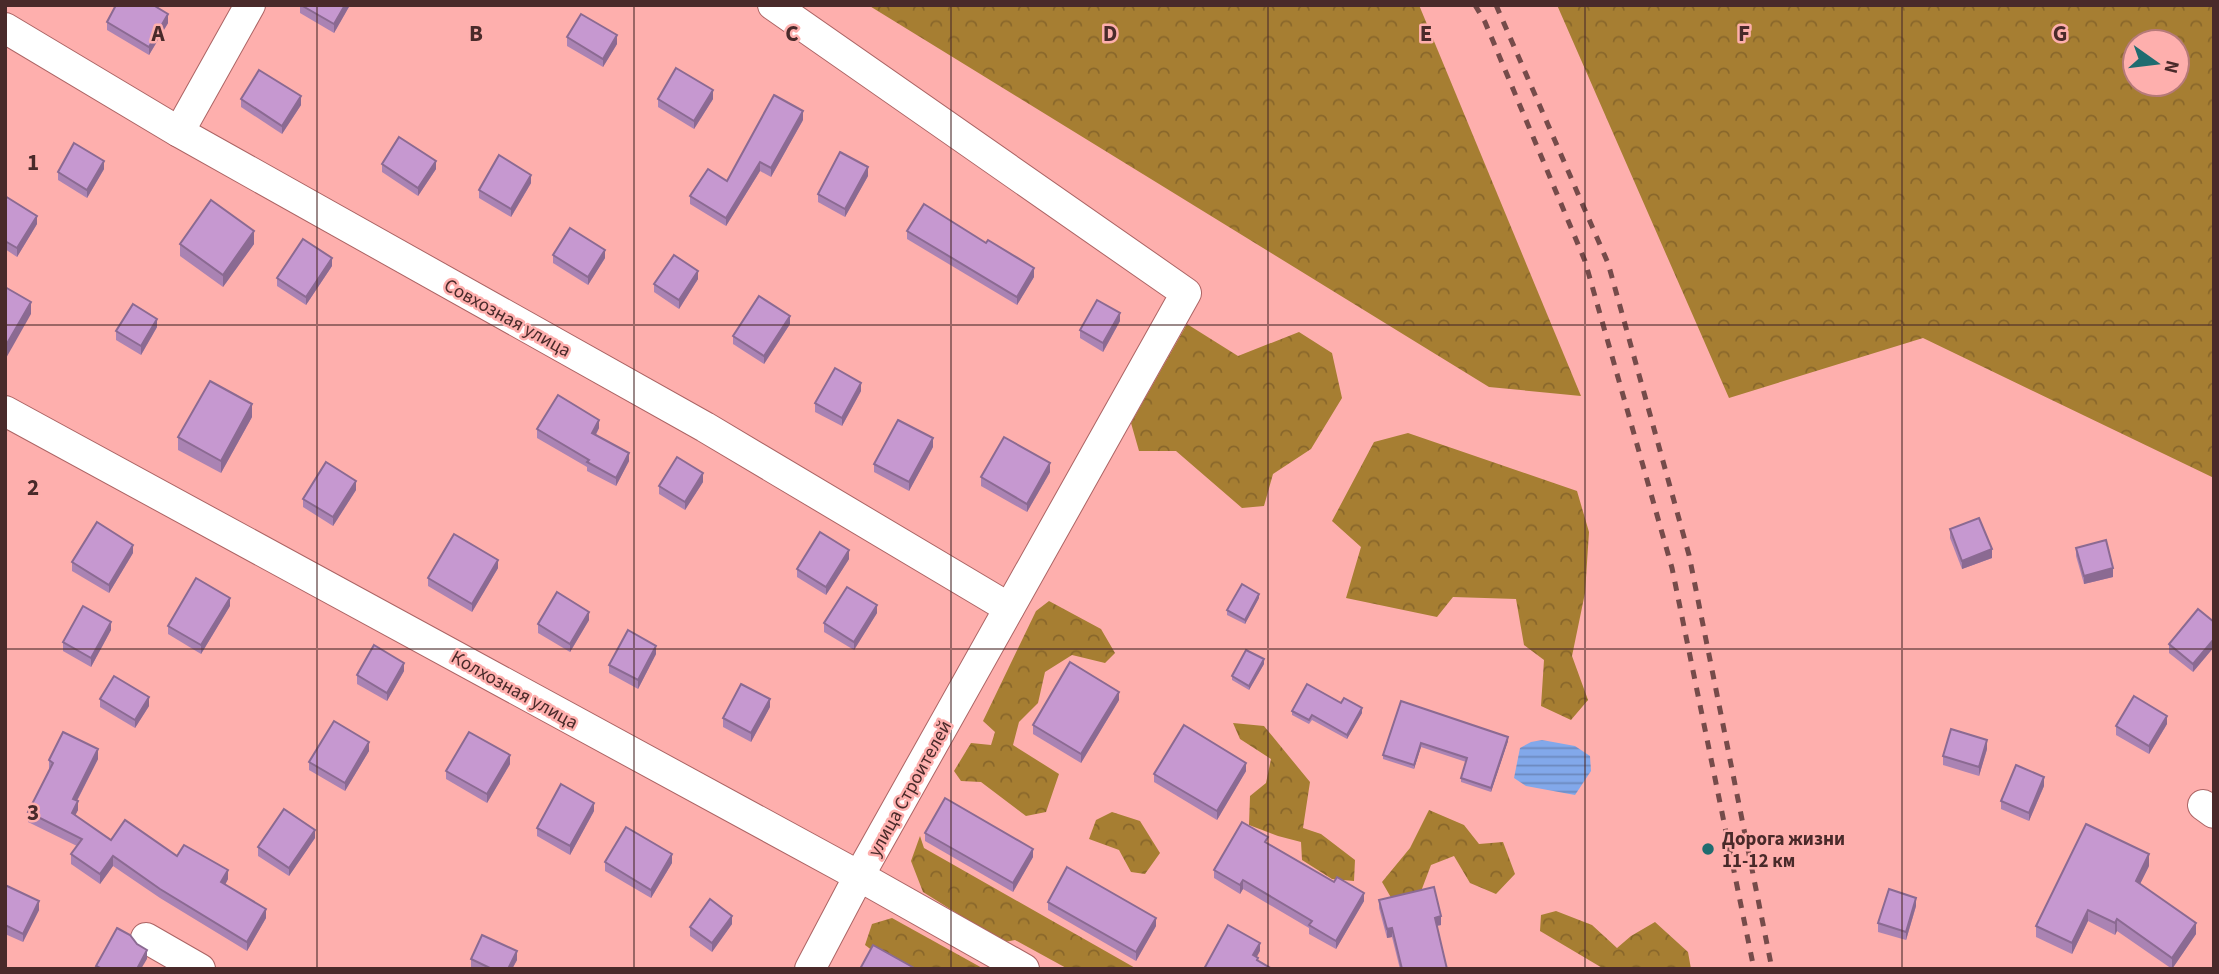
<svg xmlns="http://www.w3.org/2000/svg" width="2219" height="974" viewBox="0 0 2219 974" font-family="'Source Sans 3',sans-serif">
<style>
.forest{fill:url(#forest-crowns);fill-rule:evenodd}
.water{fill:url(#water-rules)}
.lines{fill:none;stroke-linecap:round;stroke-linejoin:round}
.minor-casing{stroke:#ac6464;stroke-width:32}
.minor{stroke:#fff;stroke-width:30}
.rail{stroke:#764b4a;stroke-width:5;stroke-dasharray:9 9;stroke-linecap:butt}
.wall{fill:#aa83b3}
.shaded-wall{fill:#8b6a92}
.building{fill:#c698d0;stroke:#8b6a92;stroke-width:2}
.grid{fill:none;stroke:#492a2a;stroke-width:2;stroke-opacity:0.55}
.poi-dot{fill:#206c70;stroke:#feafad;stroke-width:2.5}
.labels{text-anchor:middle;stroke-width:5;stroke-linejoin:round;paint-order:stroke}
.street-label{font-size:19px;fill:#492a2a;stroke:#feafad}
.poi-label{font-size:19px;font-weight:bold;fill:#492a2a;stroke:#feafad;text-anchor:start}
.grid-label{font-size:23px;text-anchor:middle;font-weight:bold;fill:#492a2a;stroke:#feafad;stroke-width:5;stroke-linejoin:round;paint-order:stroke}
</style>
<defs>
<pattern id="forest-crowns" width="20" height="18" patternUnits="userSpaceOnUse" patternTransform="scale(1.75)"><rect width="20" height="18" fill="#a67e32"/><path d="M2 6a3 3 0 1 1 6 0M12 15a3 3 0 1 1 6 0" fill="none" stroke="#89672b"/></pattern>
<pattern id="water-rules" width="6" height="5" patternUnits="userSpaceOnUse" patternTransform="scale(1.75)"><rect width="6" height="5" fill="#82a8ea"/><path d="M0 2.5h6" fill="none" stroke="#6c89be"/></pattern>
</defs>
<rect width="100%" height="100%" fill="#feafad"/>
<g class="forest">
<path d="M868,5H1419L1581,396L1489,387Z"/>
<path d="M1557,5H2214V478L1923,338L1729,398ZM2135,42H2177V84H2135Z"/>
<path d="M1187,324L1238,356L1299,332L1332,353L1342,398L1311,449L1273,474L1264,506L1242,508L1176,451H1139L1131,423Z"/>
<path d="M1408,433L1577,491L1589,532L1585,593L1572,656L1588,700L1571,720L1541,706L1544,660L1524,645L1516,599L1453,597L1437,617L1346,598L1361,547L1332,521L1374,442Z"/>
<path d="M1049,601L1101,629L1115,653L1105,663L1072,655L1045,672L1038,703L1019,722L1013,745L1059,774L1046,812L1026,816L981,782L961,781L954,771L971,743L991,745L995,732L983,721L1036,611Z"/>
<path d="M1233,723L1264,726L1310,782L1303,828L1321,834L1355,860L1354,881L1332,879L1302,860L1301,842L1278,836L1249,825L1250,796L1266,783L1271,759L1240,739Z"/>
<path d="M1429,810L1464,825L1479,844L1503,842L1515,874L1496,894L1470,883L1454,856L1431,865L1420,894L1393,901L1382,882L1410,848Z"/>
<path d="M1112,812L1140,821L1160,853L1145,874L1131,872L1119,850L1089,839L1096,820Z"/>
<path d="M920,836L924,848L1137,969H1068L1015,940L995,944L974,924L923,892L911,861Z"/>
<path d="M1556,911L1592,925L1617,948L1631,936L1655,922L1688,952L1691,969H1604L1540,931L1541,915Z"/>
<path d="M892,918L984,969H909L877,954L865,945L872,924Z"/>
</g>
<path class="water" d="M1542,740L1575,746L1590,756L1591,771L1575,795L1526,786L1514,778L1520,748L1531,742Z"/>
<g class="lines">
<g class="minor-casing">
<g id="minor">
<path d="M773,5L1186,293L859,876L810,969"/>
<path d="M5,28L179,132L705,427L1009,608"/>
<path d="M179,132L250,5"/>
<path d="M5,411L859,876L1024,969"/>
<path d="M2203,805L2214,813"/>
<path d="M146,938L200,969"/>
</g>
</g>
<use href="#minor" class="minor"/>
<g class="rail">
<path d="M1475,5L1485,22L1585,261L1672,568L1754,969"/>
<path d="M1496,5L1608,263L1689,555L1772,969"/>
</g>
</g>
<g class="wall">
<path d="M300,5H350L334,33L300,13Z"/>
<path d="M107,22L168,23L149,55L107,30Z"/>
<path d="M567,37L617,44L603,67L567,46Z"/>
<path d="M241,99L301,105L282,134L241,107Z"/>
<path d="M658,99H713L694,129L658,107Z"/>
<path d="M803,120L771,177L760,171L726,226L690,204V196L727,181Z"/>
<path d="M382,164L436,169L418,196L382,172Z"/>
<path d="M104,169L87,198L58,180V172Z"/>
<path d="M868,176L845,217L818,202V194Z"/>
<path d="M531,183L511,217L479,198V190Z"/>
<path d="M5,196L37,224L17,257L5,249Z"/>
<path d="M907,231L1034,277L1017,305L907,239Z"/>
<path d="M180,244H254L223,287L180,256Z"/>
<path d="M553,255L605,258L588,285L553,263Z"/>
<path d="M332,266L306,305L277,286V278Z"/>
<path d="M698,279L679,309L654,292V284Z"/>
<path d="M1120,321L1103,352L1080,338V330Z"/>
<path d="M790,324L764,364L733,344V336Z"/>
<path d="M157,327L141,355L116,340V331Z"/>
<path d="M861,391L842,426L815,412V403Z"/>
<path d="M252,417L221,473L178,450V437Z"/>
<path d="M599,428L596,435L629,461L616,486L587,471V467L537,438V429Z"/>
<path d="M933,447L909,491L874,472V464Z"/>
<path d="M1050,472L1027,512L981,486V477Z"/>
<path d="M703,482L685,510L659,494V486Z"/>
<path d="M356,490L333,526L303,507V499Z"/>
<path d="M1950,529L1992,558L1962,569L1950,538Z"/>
<path d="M2076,548L2113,577L2084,584L2076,556Z"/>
<path d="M133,553L109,593L72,571V562Z"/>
<path d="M849,559L826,595L797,577V569Z"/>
<path d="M498,568L472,612L428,586V578Z"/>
<path d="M1259,598L1245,624L1227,615V610Z"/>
<path d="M230,606L201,654L168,634V626Z"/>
<path d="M877,613L854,650L824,632V623Z"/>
<path d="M589,620L570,652L538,633V624Z"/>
<path d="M2214,622V647L2193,672L2169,653V644Z"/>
<path d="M111,630L91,667L63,651V642Z"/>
<path d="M656,654L638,689L609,673V665Z"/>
<path d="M1264,664L1249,690L1232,680V676Z"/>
<path d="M404,671L387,701L357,684V675Z"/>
<path d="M100,699L149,706L135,728L100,707Z"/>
<path d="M1119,700L1081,763L1033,734V725Z"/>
<path d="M1401,701L1508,741L1491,792L1461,782V778L1466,762L1421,747L1414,769L1383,759V755Z"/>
<path d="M1341,703L1362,713L1347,739L1312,720L1309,724L1292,715V711Z"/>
<path d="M770,707L751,742L723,727V718Z"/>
<path d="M2167,724L2149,754L2116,735V726Z"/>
<path d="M1987,749L1979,776L1943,765V756Z"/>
<path d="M369,751L345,791L309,770V762Z"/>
<path d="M98,759L77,801L78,810L75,815L111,840L177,856L228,879L225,885L266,918L247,951L160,898L113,866L100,884L71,864V854L77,846L28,822V812L49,770V760Z"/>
<path d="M510,764L487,803L446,779V771Z"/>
<path d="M1246,771L1217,820L1154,782V774Z"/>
<path d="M2044,786L2029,821L2001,809V801Z"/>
<path d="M594,811L570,855L537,836V828Z"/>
<path d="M925,833L1033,857L1013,892L925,841Z"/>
<path d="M315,838L289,876L258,856V847Z"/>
<path d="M1268,843L1364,901L1336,949L1309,934V928L1243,889L1240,894L1214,878V870Z"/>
<path d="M605,862L672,863L651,898L605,871Z"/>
<path d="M2149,866L2140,884L2196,934L2172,969L2117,931L2115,935L2088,921L2072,954L2036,937V926Z"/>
<path d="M5,885L39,910L23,942L5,934Z"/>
<path d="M1379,900L1441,925L1437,926L1447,969H1400L1392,937L1387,938L1379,908Z"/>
<path d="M1048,902L1156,926L1136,961L1048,910Z"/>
<path d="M1916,906L1906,940L1878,932V923Z"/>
<path d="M732,924L712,952L690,936V927Z"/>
<path d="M471,959L517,960L512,969H474L471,967Z"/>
</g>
<g class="shaded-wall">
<path d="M345,5H350L334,33V24Z"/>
<path d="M168,14V23L149,55V47Z"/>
<path d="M617,35V44L603,67V59Z"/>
<path d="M713,90V99L694,129V121Z"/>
<path d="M301,96V105L282,134V126Z"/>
<path d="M803,111V120L771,177V168Z"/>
<path d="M104,161V169L87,198V190Z"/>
<path d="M436,161V169L418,196V188Z"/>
<path d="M760,162V171L726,226V218Z"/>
<path d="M868,167V176L845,217V209Z"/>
<path d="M531,175V183L511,217V209Z"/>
<path d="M37,216V224L17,257V248Z"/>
<path d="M254,231V244L223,287V275Z"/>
<path d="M605,250V258L588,285V277Z"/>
<path d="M332,258V266L306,305V297Z"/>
<path d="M1034,268V277L1017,305V297Z"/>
<path d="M698,271V279L679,309V300Z"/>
<path d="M31,302V314L5,360V347Z"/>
<path d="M1120,313V321L1103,352V343Z"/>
<path d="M790,316V324L764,364V356Z"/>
<path d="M157,319V327L141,355V346Z"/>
<path d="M861,383V391L842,426V418Z"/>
<path d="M252,404V417L221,473V461Z"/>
<path d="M599,420V428L592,441V433Z"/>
<path d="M933,438V447L909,491V482Z"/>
<path d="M629,453V461L616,486V478Z"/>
<path d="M1050,463V472L1027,512V504Z"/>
<path d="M703,473V482L685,510V502Z"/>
<path d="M356,481V490L333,526V517Z"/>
<path d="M133,545V553L109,593V585Z"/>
<path d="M1992,549V558L1962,569V561Z"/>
<path d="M849,550V559L826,595V587Z"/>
<path d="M498,560V568L472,612V604Z"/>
<path d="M2113,568V577L2084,584V576Z"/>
<path d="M1259,594V598L1245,624V620Z"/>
<path d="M230,598V606L201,654V645Z"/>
<path d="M877,605V613L854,650V642Z"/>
<path d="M589,612V620L570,652V644Z"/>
<path d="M111,622V630L91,667V658Z"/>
<path d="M2214,639V647L2193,672V664Z"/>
<path d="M656,646V654L638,689V680Z"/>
<path d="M1264,659V664L1249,690V686Z"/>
<path d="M404,663V671L387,701V693Z"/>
<path d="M1119,692V700L1081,763V754Z"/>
<path d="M149,697V706L135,728V720Z"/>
<path d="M770,699V707L751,742V733Z"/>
<path d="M1362,708V713L1347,739V735Z"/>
<path d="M2167,716V724L2149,754V746Z"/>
<path d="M1508,737V741L1491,792V788Z"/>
<path d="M1987,740V749L1979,776V767Z"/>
<path d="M369,742V751L345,791V783Z"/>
<path d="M1421,743V747L1414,769V765Z"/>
<path d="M98,749V759L73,808V799Z"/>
<path d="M510,755V764L487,803V794Z"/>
<path d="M1246,763V771L1217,820V811Z"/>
<path d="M2044,777V786L2029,821V813Z"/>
<path d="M78,801V810L72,822V813Z"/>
<path d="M594,803V811L570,855V846Z"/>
<path d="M315,830V838L289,876V868Z"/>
<path d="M1033,849V857L1013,892V883Z"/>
<path d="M672,854V863L651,898V890Z"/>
<path d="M2149,854V866L2136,892V881Z"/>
<path d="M113,856V866L100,884V874Z"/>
<path d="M228,870V879L221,892V882Z"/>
<path d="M1243,880V889L1240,894V885Z"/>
<path d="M1364,893V901L1336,949V941Z"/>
<path d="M1916,898V906L1906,940V932Z"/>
<path d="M39,901V910L23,942V934Z"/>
<path d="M266,909V918L247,951V942Z"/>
<path d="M2088,910V921L2072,954V943Z"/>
<path d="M732,916V924L712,952V943Z"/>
<path d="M1441,916V925L1435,926V918Z"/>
<path d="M1156,918V926L1136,961V952Z"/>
<path d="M2117,919V931L2115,935V923Z"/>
<path d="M2196,923V934L2172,969V958Z"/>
<path d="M1392,928V937L1387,938V929Z"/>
<path d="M1260,943V951L1253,964V955Z"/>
<path d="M147,950V959L141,969H137Z"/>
<path d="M517,951V960L512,969H508Z"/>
</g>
<g class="building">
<path d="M116,5H153L168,14L149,47L107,22Z"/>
<path d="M301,5H345L334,24Z"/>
<path d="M581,14L617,35L603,59L567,37Z"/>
<path d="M676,68L713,90L694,121L658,99Z"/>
<path d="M259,70L301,96L282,126L241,99Z"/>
<path d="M774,95L803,111L771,168L760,162L726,218L690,196L708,169L727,181Z"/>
<path d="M399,137L436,161L418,188L382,164Z"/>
<path d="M74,143L104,161L87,190L58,172Z"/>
<path d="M840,152L868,167L845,209L818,194Z"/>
<path d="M499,155L531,175L511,209L479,190Z"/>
<path d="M5,196L37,216L17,248L5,241Z"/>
<path d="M211,200L254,231L223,275L180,244Z"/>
<path d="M924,204L986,243L988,240L1034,268L1017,297L907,231Z"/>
<path d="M570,228L605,250L588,277L553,255Z"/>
<path d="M303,239L332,258L306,297L277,278Z"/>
<path d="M674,255L698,271L679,300L654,284Z"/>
<path d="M5,287L31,302L5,347Z"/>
<path d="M759,296L790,316L764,356L733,336Z"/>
<path d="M1097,300L1120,313L1103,343L1080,330Z"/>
<path d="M133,304L157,319L141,346L116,331Z"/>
<path d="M835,368L861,383L842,418L815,403Z"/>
<path d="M210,381L252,404L221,461L178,437Z"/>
<path d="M558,395L599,420L592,433L629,453L616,478L587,462L589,460L537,429Z"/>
<path d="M898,420L933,438L909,482L874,464Z"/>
<path d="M1004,437L1050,463L1027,504L981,477Z"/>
<path d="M677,457L703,473L685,502L659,486Z"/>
<path d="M326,462L356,481L333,517L303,499Z"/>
<path d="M1979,518L1992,549L1962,561L1950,529Z"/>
<path d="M97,522L133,545L109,585L72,562Z"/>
<path d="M820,532L849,550L826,587L797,569Z"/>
<path d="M454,534L498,560L472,604L428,578Z"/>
<path d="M2106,540L2113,568L2084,576L2076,548Z"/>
<path d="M196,578L230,598L201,645L168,626Z"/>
<path d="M1242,584L1259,594L1245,620L1227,610Z"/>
<path d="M847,587L877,605L854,642L824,623Z"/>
<path d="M557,592L589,612L570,644L538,624Z"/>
<path d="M83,606L111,622L91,658L63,642Z"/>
<path d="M2198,609L2214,622V639L2193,664L2169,644Z"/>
<path d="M628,630L656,646L638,680L609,665Z"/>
<path d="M374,645L404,663L387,693L357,675Z"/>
<path d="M1246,650L1264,659L1249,686L1232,676Z"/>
<path d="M1070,662L1119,692L1081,754L1033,725Z"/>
<path d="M114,676L149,697L135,720L100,699Z"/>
<path d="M741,684L770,699L751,733L723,718Z"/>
<path d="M1307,684L1341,703L1344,698L1362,708L1347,735L1312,715L1309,720L1292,711Z"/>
<path d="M2134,696L2167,716L2149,746L2116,726Z"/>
<path d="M1401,701L1508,737L1491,788L1461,778L1467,758L1421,743L1414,765L1383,755Z"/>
<path d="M334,721L369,742L345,783L309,762Z"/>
<path d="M1184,725L1246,763L1217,811L1154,774Z"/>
<path d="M1951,729L1987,740L1979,767L1943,756Z"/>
<path d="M63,732L98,749L73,799L78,801L72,813L111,840L125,820L177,856L184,845L228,870L221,882L266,909L247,942L160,889L113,856L100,874L71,854L82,839L28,812L53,763L49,760Z"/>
<path d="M469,732L510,755L487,794L446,771Z"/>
<path d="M2016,765L2044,777L2029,813L2001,801Z"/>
<path d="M561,784L594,803L570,846L537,828Z"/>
<path d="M945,798L1033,849L1013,883L925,833Z"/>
<path d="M284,809L315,830L289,868L258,847Z"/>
<path d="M1242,822L1268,837L1265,842L1334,882L1337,877L1364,893L1336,941L1309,925L1312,921L1243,880L1240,885L1214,870Z"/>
<path d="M2086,824L2149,854L2136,881L2196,923L2172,958L2117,919L2115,923L2088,910L2072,943L2036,926Z"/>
<path d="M626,827L672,854L651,890L605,862Z"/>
<path d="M1067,867L1156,918L1136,952L1048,902Z"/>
<path d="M5,885L39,901L23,934L5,925Z"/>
<path d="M1434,887L1441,916L1435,918L1447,969H1402L1392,928L1387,929L1379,900Z"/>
<path d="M1889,889L1916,898L1906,932L1878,923Z"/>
<path d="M710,899L732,916L712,943L690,927Z"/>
<path d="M1228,925L1260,943L1253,955L1258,958L1257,960L1272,969H1204Z"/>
<path d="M117,928L130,935L137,944L147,950L137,969H102L96,966Z"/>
<path d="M482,935L517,951L508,969H492L471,959Z"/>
<path d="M873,945L916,969H860Z"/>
</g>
<path class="grid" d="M317,5V969M634,5V969M951,5V969M1268,5V969M1585,5V969M1902,5V969M5,325H2214M5,649H2214"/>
<circle class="poi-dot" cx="1708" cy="849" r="7"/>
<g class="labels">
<g class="street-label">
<text transform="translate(508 317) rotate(29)" y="7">Совхозная улица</text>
<text transform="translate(515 689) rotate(29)" y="7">Колхозная улица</text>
<text transform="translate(909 788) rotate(-61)" y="7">улица Строителей</text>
</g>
<g class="poi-label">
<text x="1722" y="845">Дорога жизни<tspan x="1722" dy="22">11-12 км</tspan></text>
</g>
</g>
<g class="grid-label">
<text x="158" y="41">A</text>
<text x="476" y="41">B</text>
<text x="792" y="41">C</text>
<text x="1110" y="41">D</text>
<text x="1426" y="41">E</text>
<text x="1744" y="41">F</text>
<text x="2060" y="41">G</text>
<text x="33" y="170">1</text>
<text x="33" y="495">2</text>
<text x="33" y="820">3</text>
</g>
<rect width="2219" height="974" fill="none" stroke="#492a2a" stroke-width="14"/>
<g transform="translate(2156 63) rotate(104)"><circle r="33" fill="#feafad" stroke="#b67a79" stroke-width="2"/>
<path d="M0-5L12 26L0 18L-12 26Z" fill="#206c70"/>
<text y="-10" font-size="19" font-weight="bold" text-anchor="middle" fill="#492a2a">N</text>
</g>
</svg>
